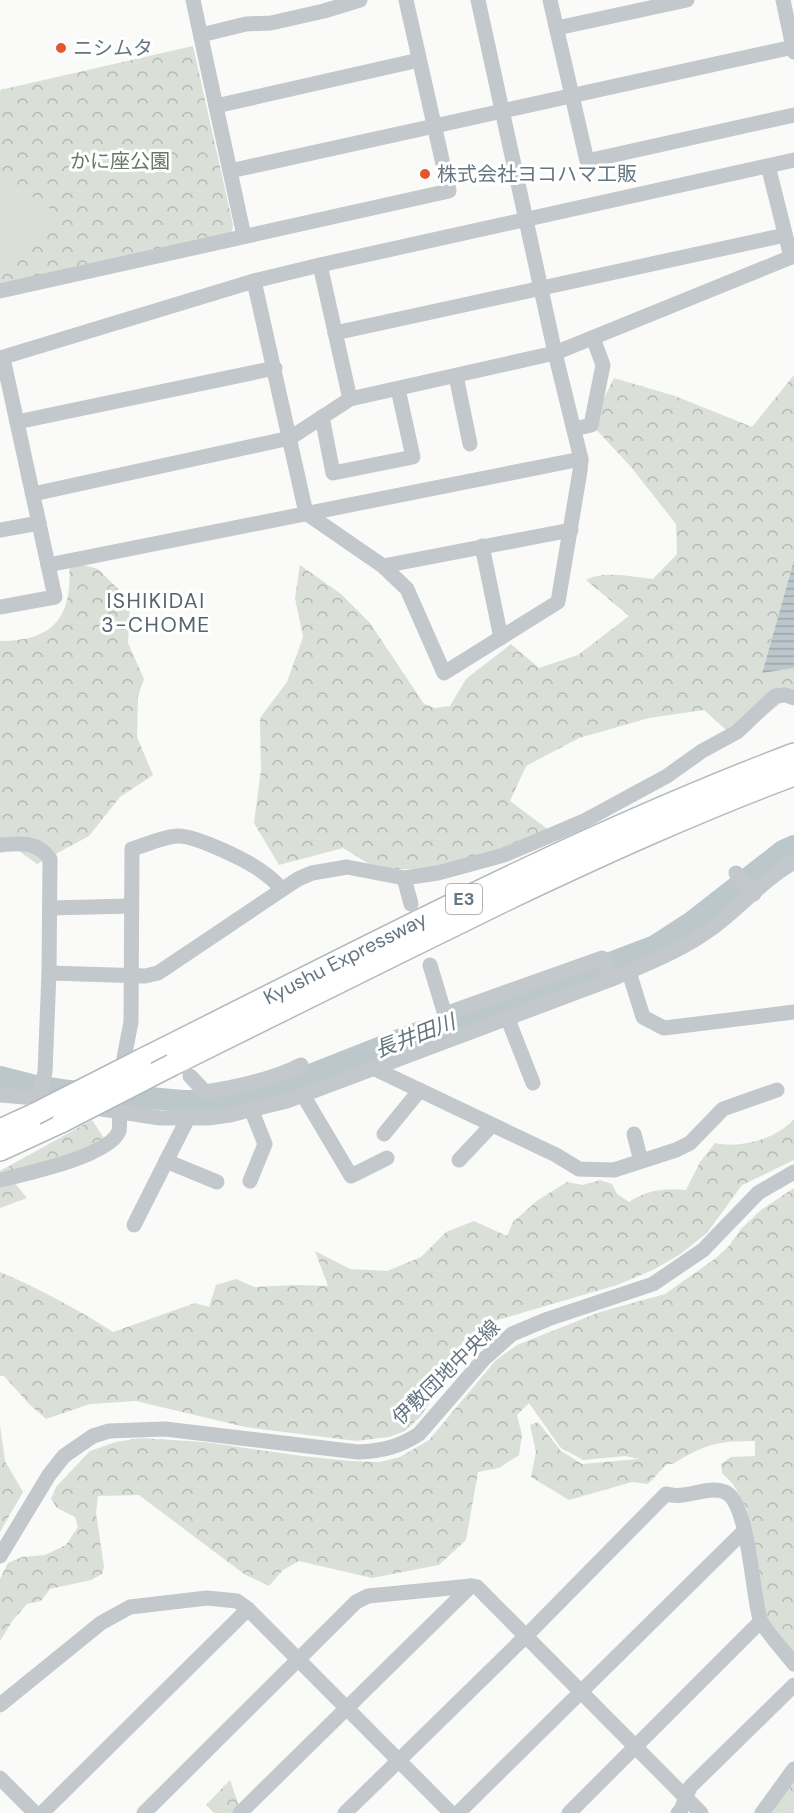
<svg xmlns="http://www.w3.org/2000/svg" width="794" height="1813" viewBox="0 0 794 1813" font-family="'DM Sans','Noto Sans JP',sans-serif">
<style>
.forest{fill:url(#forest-crowns)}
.pitch{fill:#dadfd7}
.water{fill:url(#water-rules)}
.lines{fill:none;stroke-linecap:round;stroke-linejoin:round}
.river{stroke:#bbc7cb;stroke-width:22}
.highway-casing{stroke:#b4b9bd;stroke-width:24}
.minor{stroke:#c3c8cc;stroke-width:15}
.highway{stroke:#fff;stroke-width:21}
.highway-bridge-casing{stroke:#b4b9bd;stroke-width:24;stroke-linecap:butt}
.highway-bridge{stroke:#fff;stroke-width:21}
.poi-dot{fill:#e4572e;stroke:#fff;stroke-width:2}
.labels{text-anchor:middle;stroke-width:6;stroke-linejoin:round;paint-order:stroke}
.shield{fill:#fff;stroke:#939fa8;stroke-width:1.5}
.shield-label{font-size:18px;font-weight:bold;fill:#657683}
.poi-label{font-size:20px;fill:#657683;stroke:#fff;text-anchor:start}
.park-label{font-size:20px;fill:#687a64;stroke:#fff}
.street-label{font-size:20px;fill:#657683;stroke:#fff}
.neighbourhood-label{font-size:21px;letter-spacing:1.5px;fill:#57646e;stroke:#fff}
.water-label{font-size:21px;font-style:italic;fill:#60757c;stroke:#fff}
</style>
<defs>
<pattern id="forest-crowns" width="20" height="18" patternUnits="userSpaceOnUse" patternTransform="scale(1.5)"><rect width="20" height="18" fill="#dadfd7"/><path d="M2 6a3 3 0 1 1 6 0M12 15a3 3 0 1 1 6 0" fill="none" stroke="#b4b9b4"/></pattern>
<pattern id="water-rules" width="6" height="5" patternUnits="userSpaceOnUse" patternTransform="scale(1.5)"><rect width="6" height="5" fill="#bbc7cb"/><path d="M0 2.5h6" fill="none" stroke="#9ca6aa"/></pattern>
</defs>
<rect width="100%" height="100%" fill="#fafaf8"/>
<g class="forest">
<path d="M193,46L233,225L232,232L0,284V90Z"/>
<path d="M794,375V560L762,672L794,668V693L735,738L704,710L649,718L579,738L526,766L510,801L553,833L439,868L379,870L343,848L279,865L254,823L261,770L260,718L287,682L303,637L295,598L300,565L341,594L370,623L424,704L435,708L450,706L466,679L511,644L539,668L578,655L629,616L586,580C604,570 633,577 653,579L677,554L676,524L631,467L591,424L614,378L675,396L752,427Z"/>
<path d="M69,561L98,569L130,601L128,643L144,679L138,696L137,737L153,775L120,797L89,836L37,864L11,845L0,843V641C57,641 73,614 69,561Z"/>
<path d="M794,1119V1160L742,1185L707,1233L679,1255L655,1269L617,1285L494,1321L456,1360L421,1416L405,1431L389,1437L356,1441L245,1427L136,1401L90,1404L46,1419L30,1405L4,1376H0V1272C40,1289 77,1309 113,1332L195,1303L209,1307L216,1285L236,1279L254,1287L296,1285L328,1286L315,1251L350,1269L387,1271L421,1257L446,1232L474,1221L507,1236L513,1222L538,1200L567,1182L583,1185L600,1180L612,1184L617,1194L629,1202C647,1190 665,1188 686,1190L700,1162L715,1143C740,1149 777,1139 794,1119Z"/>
<path d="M92,1120L108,1144L14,1182L27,1198L0,1208V1171Z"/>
<path d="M794,1188V1658L765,1617L754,1571L747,1509L733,1484L722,1473L721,1464L731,1457L755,1456V1441C717,1441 705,1444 673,1464H667L648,1484L632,1482L569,1500L531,1477L536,1452L530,1425L538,1422L561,1451L582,1464L639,1459L625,1456L583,1460L560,1447L529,1403L517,1415L522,1435L519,1455L499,1468L478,1472L466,1540L439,1565L372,1578L299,1561L283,1570L269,1586L244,1574L139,1495L98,1496L96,1513L104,1567L102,1574L91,1580L50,1589L41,1601L27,1604L13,1620L0,1641V1579L8,1563L22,1557L45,1555L66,1545L78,1527L75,1517L57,1508L51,1499L56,1487L90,1451L116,1442L140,1438L204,1442L302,1456L350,1461L380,1462L400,1457L429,1440L496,1360L517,1345L600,1312L665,1294L716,1258L728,1247L741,1229L761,1210Z"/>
<path d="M0,1425L5,1461L23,1492L0,1532Z"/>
<path d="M794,1778V1813H769Z"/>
<path d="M230,1780L239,1806L232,1813H214L206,1805Z"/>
</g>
<path class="pitch" d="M0,175L52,210L9,274L0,268Z"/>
<path class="water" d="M794,560V668L762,673Z"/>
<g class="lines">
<path class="river" d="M0,1077L31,1085L69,1091L183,1101H227L295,1081L412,1035L468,1017L655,946L692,922L783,851L794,846"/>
<g class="highway-casing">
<g id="highway">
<path d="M141,1060C356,953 569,839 794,754"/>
<path d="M172,1065C285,1009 397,953 510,898C603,854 697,811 794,775"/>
<path d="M0,1130L35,1114"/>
<path d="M0,1150L63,1121"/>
</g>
</g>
<g class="minor">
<path d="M193,0L244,236"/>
<path d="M550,0L587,161L794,115"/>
<path d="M783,0L794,52"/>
<path d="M557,28L687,0"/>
<path d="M201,35L246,24L271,23L324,11L360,0"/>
<path d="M216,106L419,60"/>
<path d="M768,166L791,257"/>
<path d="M230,171L793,47"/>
<path d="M320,265L350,399"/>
<path d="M254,281L306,513L383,566L407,589L444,673L558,602L580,471L581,459L555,353L478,0"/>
<path d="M0,291L449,191L406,0"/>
<path d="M335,333L785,235"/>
<path d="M0,358L254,281L320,265L794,160"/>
<path d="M456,376L470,444"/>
<path d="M322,417L333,473L413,457L398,389"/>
<path d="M17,422L275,368"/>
<path d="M574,429L591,425L603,365L593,338"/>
<path d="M33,494L290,438L350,399L555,353L794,256"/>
<path d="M0,530L39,523"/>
<path d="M482,546L501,638"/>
<path d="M48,565L581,459"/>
<path d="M383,566L571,530"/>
<path d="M0,607L55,597L3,358"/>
<path d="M0,845C20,843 38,841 50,859L49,973"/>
<path d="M736,873L754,894"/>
<path d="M404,878L411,904"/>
<path d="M50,908L131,906"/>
<path d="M430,965L452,1038"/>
<path d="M629,972L643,1017L664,1028L794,1012"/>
<path d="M445,1014L602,958L612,979"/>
<path d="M507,1017L533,1083"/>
<path d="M124,1058L131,1022L132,849C146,845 162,837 177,836C195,835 249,861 264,873C270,877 276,883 281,888"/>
<path d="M375,1069L556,1155L579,1169L614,1170L676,1150L690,1143L723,1109L777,1090"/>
<path d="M190,1076L205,1092"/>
<path d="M205,1092C237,1087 272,1080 301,1065"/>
<path d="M0,1095L48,1099"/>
<path d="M303,1095L351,1176L387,1158"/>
<path d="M39,1098L45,1072L49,973L145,976L158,973L298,879L312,873L347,867L404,878L438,873L504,855L584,821L667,776L702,751L737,732L775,696L786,695L794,698"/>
<path d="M89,1107L160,1118H208L230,1115L287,1101L612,979C646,964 681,951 711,929C740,908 763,880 794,862"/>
<path d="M384,1134L420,1090"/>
<path d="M634,1134L641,1161"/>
<path d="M459,1160L492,1125"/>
<path d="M166,1161L217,1182"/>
<path d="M0,1180C25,1174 110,1156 119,1131C120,1126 119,1118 120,1112"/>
<path d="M250,1181L265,1144L251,1109"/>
<path d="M134,1225L188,1118"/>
<path d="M0,1556L49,1475L64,1456L93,1436L109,1431L165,1429L358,1452C382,1451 399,1447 419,1434L483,1360L512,1334L548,1319L653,1284L703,1250L758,1193L794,1172"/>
<path d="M0,1705L101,1623L130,1607L207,1598L237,1601L248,1609"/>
<path d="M0,1778L35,1813"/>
<path d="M42,1813L248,1609L451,1813"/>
<path d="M144,1813L356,1602L368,1596L471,1586L477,1587L701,1813"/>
<path d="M240,1813L471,1586"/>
<path d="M345,1813L526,1636L666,1494C686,1500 706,1485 725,1492C749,1502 752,1594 760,1619C764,1630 786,1653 794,1664"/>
<path d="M458,1813L744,1531"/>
<path d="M569,1813L761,1621"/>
<path d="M678,1813L681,1810L690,1787L794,1685"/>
<path d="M762,1813L794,1769"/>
</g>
<use href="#highway" class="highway"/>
<g class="highway-bridge-casing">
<g id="highway-bridge">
<path d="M35,1114L141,1060"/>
<path d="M63,1121L172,1065"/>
</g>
</g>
<use href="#highway-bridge" class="highway-bridge"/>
</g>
<g class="poi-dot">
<circle cx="61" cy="48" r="6"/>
<circle cx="425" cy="174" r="6"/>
</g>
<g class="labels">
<rect class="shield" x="446" y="884" width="36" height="30" rx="4.5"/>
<g class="shield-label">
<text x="464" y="905">E3</text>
</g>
<g class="poi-label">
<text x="73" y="55">ニシムタ</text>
<text x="437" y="181">株式会社ヨコハマ工販</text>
</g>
<g class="park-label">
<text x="120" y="168">かに座公園</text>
</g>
<g class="street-label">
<text transform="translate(345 958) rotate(-27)" y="7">Kyushu Expressway</text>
<text transform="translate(446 1372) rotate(-44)" y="7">伊敷団地中央線</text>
</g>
<g class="neighbourhood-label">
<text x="156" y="608">ISHIKIDAI<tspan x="156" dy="24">3-CHOME</tspan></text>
</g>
<g class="water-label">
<text transform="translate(415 1036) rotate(-21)" y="7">長井田川</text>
</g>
</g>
</svg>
